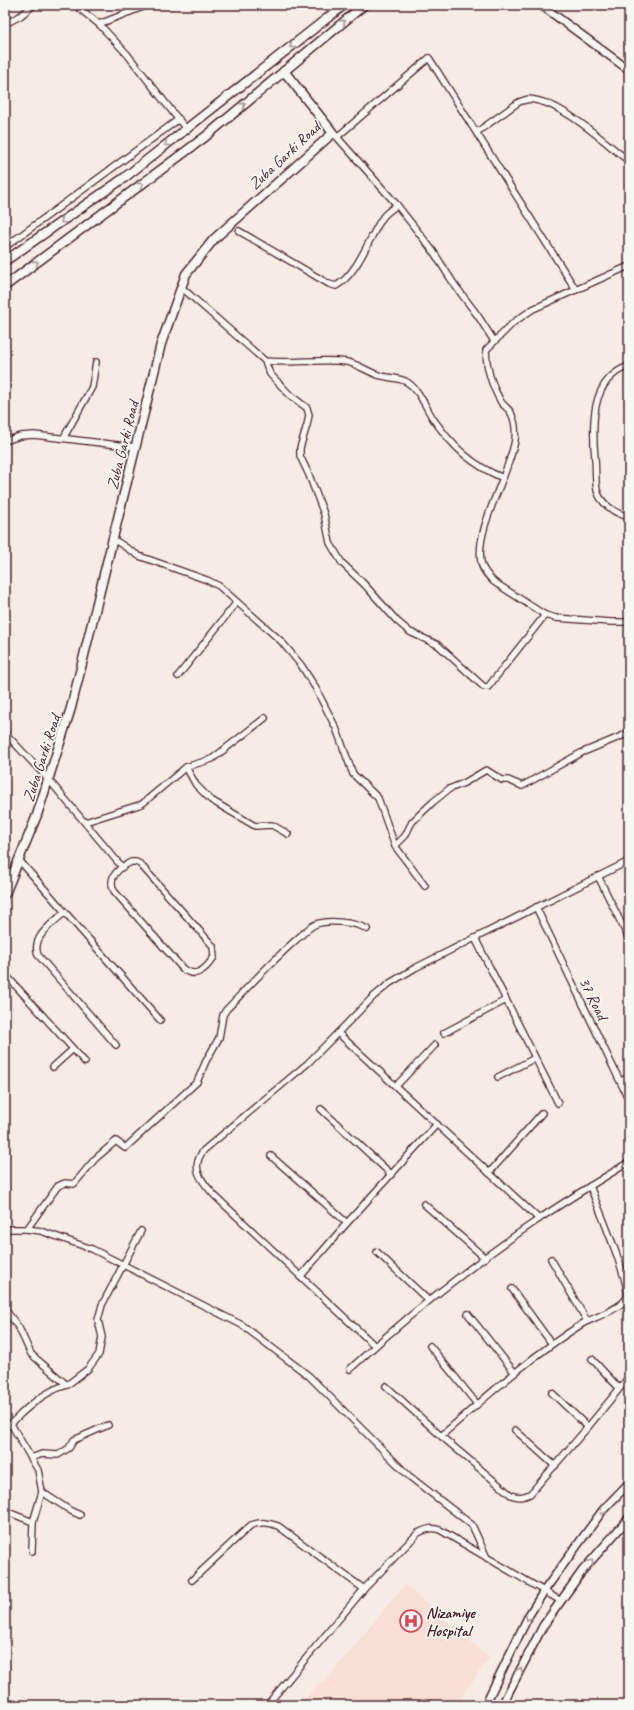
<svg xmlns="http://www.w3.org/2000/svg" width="634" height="1710" viewBox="0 0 634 1710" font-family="Caveat,sans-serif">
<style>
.built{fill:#f8ded5}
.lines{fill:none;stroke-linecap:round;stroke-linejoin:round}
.minor-casing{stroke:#4a1f2b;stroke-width:8}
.tertiary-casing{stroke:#4a1f2b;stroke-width:10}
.secondary-casing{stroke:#4a1f2b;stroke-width:11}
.minor{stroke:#f6f6f2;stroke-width:5.5}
.tertiary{stroke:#f6f6f2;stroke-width:7}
.secondary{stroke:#f6f6f2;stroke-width:8}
.oneway{stroke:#a99598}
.labels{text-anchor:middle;stroke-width:3.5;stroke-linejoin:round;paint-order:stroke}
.street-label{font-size:16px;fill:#4a1f2b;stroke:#f6f6f2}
.poi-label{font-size:16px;font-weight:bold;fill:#4a1f2b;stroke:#f6f6f2;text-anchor:start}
</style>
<rect width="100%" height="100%" fill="#f7ebe5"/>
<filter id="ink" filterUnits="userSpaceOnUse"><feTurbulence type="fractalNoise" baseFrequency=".025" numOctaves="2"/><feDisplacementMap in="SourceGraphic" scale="8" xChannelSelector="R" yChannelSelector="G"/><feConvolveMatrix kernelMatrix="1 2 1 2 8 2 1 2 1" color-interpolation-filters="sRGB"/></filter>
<g filter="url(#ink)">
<path class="built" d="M405,1585L489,1658L456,1705H298L330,1675Z"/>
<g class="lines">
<g class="minor-casing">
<g id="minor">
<path d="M75,5L99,24L127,54L186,129"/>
<path d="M5,24L20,16L34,5"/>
<path d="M99,24L148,5"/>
<path d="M477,132L519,102C525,100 529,98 535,100C565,105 604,142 629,161"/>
<path d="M333,133L337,137L429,58L576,290"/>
<path d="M337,137L397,205L433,251L454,284L478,316L494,341"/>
<path d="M239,231L329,284L336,286C358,274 369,237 383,217C387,212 392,209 397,205"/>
<path d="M5,247L179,119"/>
<path d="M629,266L533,309L514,322L486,350C486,369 492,386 501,402C504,406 509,409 511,413C515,421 516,431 515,440C509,476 475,527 481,562C482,570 489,577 494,582L545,615L556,618L611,622H629"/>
<path d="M181,287L265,361C292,364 321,358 347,362C358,364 368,372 378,375C387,378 396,377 405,381C419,388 425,407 434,420C453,447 472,465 503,478"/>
<path d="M265,361L270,374L290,395L307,408L309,415L307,425L300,448V456L309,475L324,514L330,543L342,563L364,584L397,621L410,632L438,645L484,687H488L545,615"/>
<path d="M629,366C590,379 592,425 595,459C596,469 595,480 597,490C600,503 616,515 629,516"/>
<path d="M64,437L92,387L96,362"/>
<path d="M5,441L20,436L34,435L135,447"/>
<path d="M113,539L139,556L207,580L219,586L281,641L301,665L315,687L336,728L353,774L378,798L395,846L405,836L412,822L433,802L449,789L464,783L486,770L502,780H508L522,786L581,753L629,733"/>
<path d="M178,676L237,602"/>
<path d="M5,733L49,780L122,867"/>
<path d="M186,767L196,785L211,800L255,826L272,825L288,834"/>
<path d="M85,822L142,804L186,767L212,759L265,718"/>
<path d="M395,846L425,886"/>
<path d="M19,860L160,1020"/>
<path d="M131,862H136L140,864L213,946L214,957C206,969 196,979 183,969L114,891C107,877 119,868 131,862Z"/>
<path d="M598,876L629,939"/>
<path d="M536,907L629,1100"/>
<path d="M65,912C53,923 31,937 38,955L116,1045"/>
<path d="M475,938L558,1103"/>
<path d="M5,974L85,1062"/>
<path d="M338,1033L539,1219"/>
<path d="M444,1033L506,1000"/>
<path d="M53,1067L72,1050"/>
<path d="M498,1077L535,1058"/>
<path d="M621,1081L629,1077"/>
<path d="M396,1086L435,1045"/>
<path d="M321,1109L391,1174"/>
<path d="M271,1156L347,1223"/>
<path d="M489,1173L542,1113"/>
<path d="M424,1204L485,1258"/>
<path d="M5,1229H27L41,1231L92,1249L242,1325L309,1376L409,1476L472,1525L487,1558"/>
<path d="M27,1229L58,1186L65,1183L74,1184L95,1159L116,1141L125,1148L197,1082L206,1061L219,1038L223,1015L226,1010C249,986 272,961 297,939C302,935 308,928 314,925C326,919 355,922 367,929"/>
<path d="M377,1252L429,1301"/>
<path d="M551,1259L587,1321"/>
<path d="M300,1277L347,1223L437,1124"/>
<path d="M512,1289L552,1344"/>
<path d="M5,1309L19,1328L31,1354L67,1385C51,1389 36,1400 24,1411C17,1417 13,1423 5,1428"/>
<path d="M468,1314L515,1373"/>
<path d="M375,1346L214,1195C202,1181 189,1168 204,1150L308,1063L373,997L390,983L415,968L629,861"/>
<path d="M430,1346L477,1404"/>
<path d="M592,1359L619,1388"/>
<path d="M350,1369C409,1314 473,1264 539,1219C568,1199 599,1181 629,1162"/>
<path d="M67,1385L88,1369L99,1354L102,1337L98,1320L102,1305L141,1231"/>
<path d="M386,1386L441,1436L511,1495C519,1498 523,1497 530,1494L588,1427L629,1377"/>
<path d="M552,1393L588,1427"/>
<path d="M515,1430L555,1466"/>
<path d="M441,1436C486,1397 531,1356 582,1324C592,1318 625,1308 627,1296C630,1281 597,1205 590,1186"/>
<path d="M31,1458L42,1454L58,1455L69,1448L74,1440L108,1425"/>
<path d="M42,1492L71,1511L80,1515"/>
<path d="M5,1511L33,1522L42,1492L38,1470L11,1424"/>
<path d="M32,1551L33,1522"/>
<path d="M192,1580L251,1525C261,1522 268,1522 278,1526L364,1589L418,1533C427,1529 431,1527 440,1530L561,1601"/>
<path d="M267,1705L364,1589"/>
</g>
</g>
<g class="tertiary-casing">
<g id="tertiary">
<path d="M541,5L629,70"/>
<path d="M485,1705L529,1615L544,1591L603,1510L629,1483"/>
<path d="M502,1705L543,1626L583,1570L629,1518"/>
</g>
</g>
<g class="secondary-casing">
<g id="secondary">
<path d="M5,261L124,178L344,5"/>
<path d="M5,286L205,137L364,5"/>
<path d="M5,894L37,815L71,708L161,344L186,274L214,239L333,133L284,71"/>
</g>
</g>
<use href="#minor" class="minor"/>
<use href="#tertiary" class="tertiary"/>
<use href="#secondary" class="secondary"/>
</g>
<defs><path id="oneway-chevron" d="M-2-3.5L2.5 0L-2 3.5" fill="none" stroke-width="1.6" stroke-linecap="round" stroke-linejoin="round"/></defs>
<g class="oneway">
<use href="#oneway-chevron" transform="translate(343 22) rotate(-40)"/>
<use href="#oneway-chevron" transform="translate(292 46) rotate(142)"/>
<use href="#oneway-chevron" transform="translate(243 105) rotate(-40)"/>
<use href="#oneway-chevron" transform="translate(167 144) rotate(142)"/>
<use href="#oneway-chevron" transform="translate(141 185) rotate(-37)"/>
<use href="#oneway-chevron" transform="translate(63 221) rotate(145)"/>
<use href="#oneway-chevron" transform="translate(36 263) rotate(-37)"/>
<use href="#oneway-chevron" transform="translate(602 1512) rotate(129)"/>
<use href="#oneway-chevron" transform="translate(591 1562) rotate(-50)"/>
<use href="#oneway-chevron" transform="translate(528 1618) rotate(117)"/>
<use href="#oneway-chevron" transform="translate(520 1670) rotate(-62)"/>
</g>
</g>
<defs>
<g id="hospital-ring" transform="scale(1.15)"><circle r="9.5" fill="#f6f6f2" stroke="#d1495b" stroke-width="1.5"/><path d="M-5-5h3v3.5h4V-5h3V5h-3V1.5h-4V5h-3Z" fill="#d1495b"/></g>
</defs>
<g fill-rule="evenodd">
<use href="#hospital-ring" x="411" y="1621"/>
</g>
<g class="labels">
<g class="street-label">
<text transform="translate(284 155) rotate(-43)" y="6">Zuba Garki Road</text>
<text transform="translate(122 445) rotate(-76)" y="6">Zuba Garki Road</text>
<text transform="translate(41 758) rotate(-72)" y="6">Zuba Garki Road</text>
<text transform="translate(594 998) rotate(64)" y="6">37 Road</text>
</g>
<g class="poi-label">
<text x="426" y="1618">Nizamiye<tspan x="426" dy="18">Hospital</tspan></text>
</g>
</g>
<rect width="634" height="1710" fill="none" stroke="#f6f6f2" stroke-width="20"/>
<rect x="10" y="10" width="614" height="1690" fill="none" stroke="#4a1f2b" stroke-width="1.5" filter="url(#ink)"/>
</svg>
